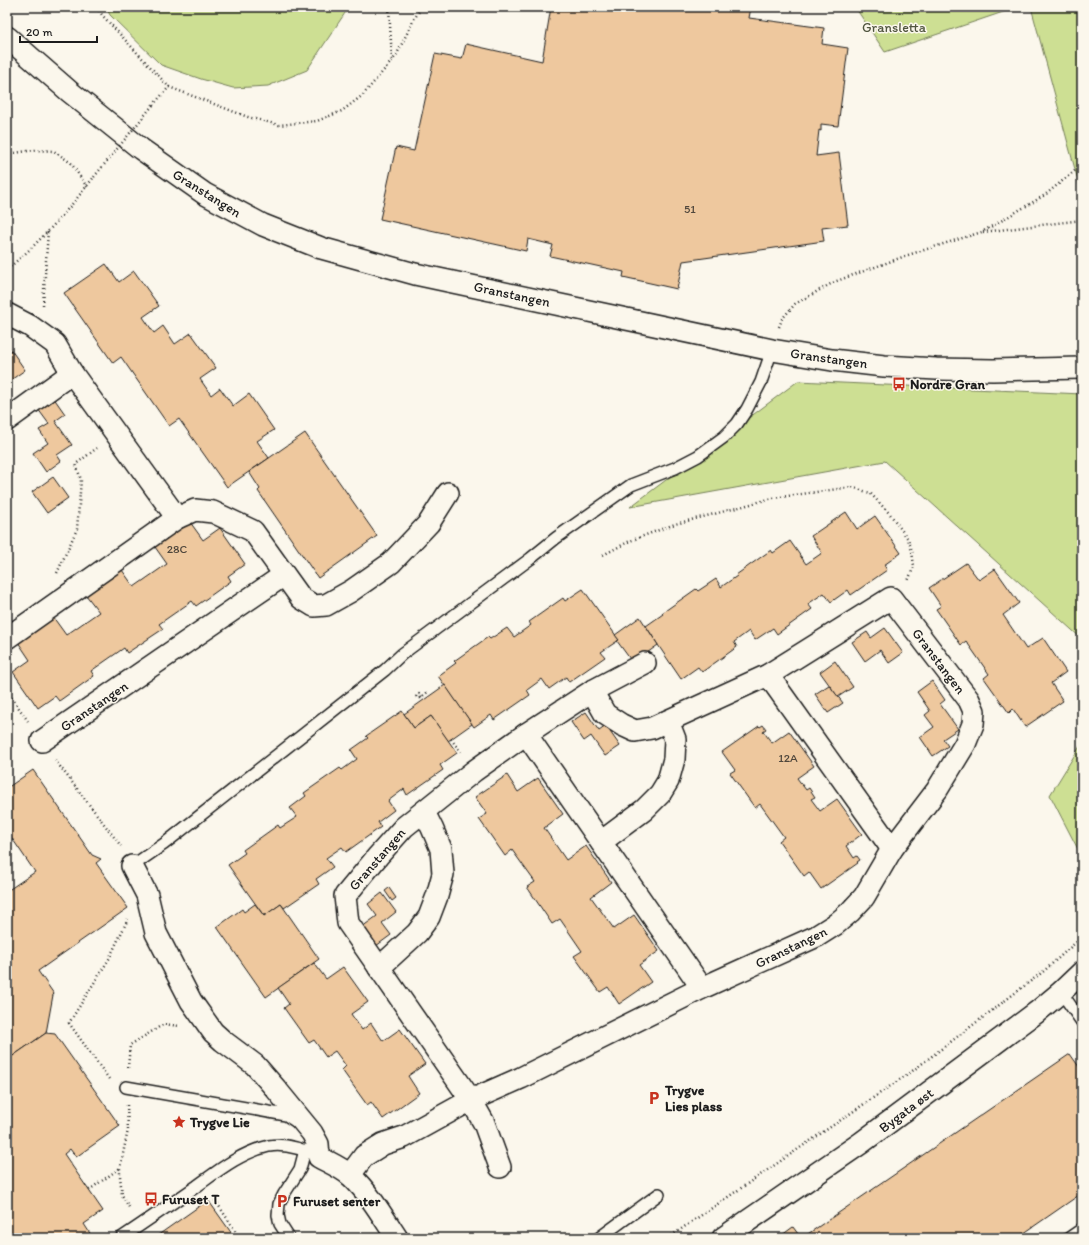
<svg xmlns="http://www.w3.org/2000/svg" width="1089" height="1245" viewBox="0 0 1089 1245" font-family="Itim,sans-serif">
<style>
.green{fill:#cddf93;stroke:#747e58}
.building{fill:#eec89e;stroke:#1c1c1c}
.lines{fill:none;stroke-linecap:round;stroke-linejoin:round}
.service-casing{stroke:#1c1c1c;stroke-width:14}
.minor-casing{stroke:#1c1c1c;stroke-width:24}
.path{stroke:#1c1c1c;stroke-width:2.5;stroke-dasharray:1 3;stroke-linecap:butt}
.service{stroke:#fbf7ec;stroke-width:11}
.minor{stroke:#fbf7ec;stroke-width:21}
.path-bridge{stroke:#1c1c1c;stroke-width:2.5;stroke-dasharray:1 3;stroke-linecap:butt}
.labels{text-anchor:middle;stroke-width:3;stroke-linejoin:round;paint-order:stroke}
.number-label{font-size:12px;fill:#50473c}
.park-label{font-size:14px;fill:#515640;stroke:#fbf7ec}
.street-label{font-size:14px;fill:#1c1c1c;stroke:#fbf7ec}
.poi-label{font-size:14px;font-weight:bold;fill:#1c1c1c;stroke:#fbf7ec;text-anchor:start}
</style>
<rect width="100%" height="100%" fill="#fbf7ec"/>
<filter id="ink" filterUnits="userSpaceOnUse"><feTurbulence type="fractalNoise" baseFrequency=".025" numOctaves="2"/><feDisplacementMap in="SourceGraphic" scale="8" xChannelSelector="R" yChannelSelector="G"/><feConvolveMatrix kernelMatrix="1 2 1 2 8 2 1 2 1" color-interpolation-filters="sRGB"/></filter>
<g filter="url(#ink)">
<g class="green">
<path d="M106,7H349L307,70L268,86L233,88L201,79L161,65L110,15Z"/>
<path d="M855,7H1018L885,52Z"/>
<path d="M1031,7H1082V195Z"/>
<path d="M798,381L1082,394V639L885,461L630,507Z"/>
<path d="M1082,743V857L1050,795Z"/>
</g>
<g class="building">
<path d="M551,7H751L749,18L824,28L822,44L848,48L838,126L821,124V131L819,130L816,156L839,153L848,225L822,228L824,241L683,261L677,289L623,277L624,272L550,256L553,245L528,239L526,251L380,219L396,147L414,151L435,54L462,59L466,44L542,61Z"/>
<path d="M106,264L119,282L134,271L159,306L143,317L154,333L163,326L175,344L191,333L216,368L200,379L211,395L220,388L233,406L249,394L274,430L257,441L269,458L227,487L179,419L169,426L121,357L113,363L64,293Z"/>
<path d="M7,344L25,370L8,382L11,387L7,390Z"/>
<path d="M51,394L65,414L55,421L72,445L57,455L61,461L46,472L33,453L48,443L39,430L49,424L35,405Z"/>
<path d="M305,433L377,536L318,578L258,491L260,489L249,472Z"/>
<path d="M53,477L68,498L47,513L32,492Z"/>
<path d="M846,512L857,529L875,516L901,553L884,565L887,570L851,595L848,590L831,602L824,593L808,604L812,609L777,634L773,628L755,640L749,631L734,642L737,647L702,672L698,667L681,679L658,645L646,626L663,614L662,613L696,589L698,591L716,579L721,587L737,576L736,575L771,550L773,553L790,541L806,564L822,553L811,536Z"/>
<path d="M190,522L203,540L220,528L245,564L228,576L231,581L196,606L192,601L159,624L163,629L127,653L124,648L91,671L94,676L59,701L55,696L38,708L13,672L30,660L18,642L53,617L66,635L99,612L86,595L122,570L134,587L167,564L155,547Z"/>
<path d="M966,563L979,580L995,569L1019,603L1003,615L1026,649L1043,638L1066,672L1051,683L1063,701L1025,727L1013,709L1009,713L984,678L989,674L966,641L961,645L936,609L941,606L929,588Z"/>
<path d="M583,589L619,640L601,652L605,657L569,682L566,677L549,689L542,679L527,690L530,695L494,720L491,715L474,727L438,676L456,663L454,661L488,637L490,639L507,628L514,637L531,625L529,622L563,598L565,601Z"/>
<path d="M640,617L658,645L633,663L617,641L619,640L615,635Z"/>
<path d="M885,628L903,653L889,663L880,650L865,661L852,642L867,632L871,638Z"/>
<path d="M835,661L853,687L838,697L820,672Z"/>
<path d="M932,681L945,700L940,704L958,729L943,739L948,746L933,756L920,737L934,727L925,715L930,711L917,692Z"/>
<path d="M445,685L472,724L448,741L431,716L414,728L404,714Z"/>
<path d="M829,685L843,703L828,713L815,694Z"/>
<path d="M402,711L414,728L431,716L457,753L440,765L443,770L407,795L404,789L388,801L394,810L378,822L381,827L346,852L342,847L326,858L333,867L316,879L319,884L284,908L281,904L264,916L228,865L245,853L243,850L278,825L280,828L297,817L290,808L306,796L304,793L340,768L342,770L357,759L351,750L368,738L366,736Z"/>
<path d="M586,712L599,731L606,726L620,746L605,756L591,736L584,741L571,722Z"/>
<path d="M763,725L766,729L763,731L772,743L789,731L814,766L797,778L806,790L809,788L815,797L811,799L820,811L837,799L862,834L846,846L854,858L857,856L860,860L857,862L858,863L821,889L809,872L804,876L779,841L784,837L760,804L755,808L730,773L735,770L722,752L759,726L760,727Z"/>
<path d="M33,770L92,855L101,859L96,863L128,908L38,971L54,994L53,995L46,1033L7,1060V891L35,872L7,831V788Z"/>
<path d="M507,775L518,792L538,778L563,814L544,828L566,860L586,846L611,882L591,897L614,929L634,915L659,951L639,965L651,982L619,1004L608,987L600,992L574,956L582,951L560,919L552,924L527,887L535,882L512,850L505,856L479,819L487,814L475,797Z"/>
<path d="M389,888L396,898L392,901L385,891Z"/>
<path d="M382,893L396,912L382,923L391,935L376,946L362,927L377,916L368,904Z"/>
<path d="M255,904L264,916L281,904L319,959L266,997L217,927L242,909L244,912Z"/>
<path d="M314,963L326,979L343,967L368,1002L351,1014L362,1030L371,1023L383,1041L400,1029L425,1064L408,1076L419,1093L383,1119L371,1102L367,1105L342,1070L346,1066L335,1051L326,1057L314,1040L309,1043L284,1008L289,1004L278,988Z"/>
<path d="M46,1033L55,1034L120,1126L76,1157L70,1149L64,1154L103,1211L84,1224L93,1238H7V1060Z"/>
<path d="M1070,1054L1082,1071V1093L1076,1097L1082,1106V1193L1017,1238H802Z"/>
<path d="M208,1200L235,1238H154Z"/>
<path d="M793,1227L801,1238H778Z"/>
</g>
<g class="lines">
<g class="service-casing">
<g id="service">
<path d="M132,866L164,844L385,670L402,654L530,559L556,538L631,485L675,468L698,456L724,437L737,424L747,409L761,382L772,350"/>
<path d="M1061,992L1082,1022"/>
<path d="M126,1087L286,1115L295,1121"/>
<path d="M121,1238C147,1221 172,1203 197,1186C219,1170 242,1152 269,1146C286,1143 305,1150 319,1157"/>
<path d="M289,1238L280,1224L278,1215L279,1204L284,1194L300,1169L305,1150"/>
<path d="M599,1238L659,1194"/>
<path d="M1069,1238L1082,1229"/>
</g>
</g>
<g class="minor-casing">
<g id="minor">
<path d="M7,37L70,92L141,149L205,194L263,225L321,248L415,274L772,350L832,360L884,366L936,369L993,370L1082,368"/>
<path d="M7,314L30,326L55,344L72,373L177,518L7,638"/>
<path d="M7,420L72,373"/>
<path d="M177,518L195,510L213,512L253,531L301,598L314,606L326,605L351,591L391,563L429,523L448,493"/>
<path d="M768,675L892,849"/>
<path d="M526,734L702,988"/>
<path d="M42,741L284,575"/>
<path d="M601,842L644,810L660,794L668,781L674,759L675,739L668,721"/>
<path d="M132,866L147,895L156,933L191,1001L213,1032L223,1041L255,1065L276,1089L312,1133L318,1144L319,1157C330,1163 342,1168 351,1176C370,1194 383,1217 397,1238"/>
<path d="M379,968L417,933L429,917L437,896L443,874L441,849L432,828L424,812"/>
<path d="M500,1167L484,1123L471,1100L348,923L345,896L378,856L404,827L474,771L526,734L592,691L645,663"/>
<path d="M350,1175L364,1156L383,1144L404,1137L471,1100L521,1078L702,988L817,936L836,924L850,912L864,897L892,849L937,790L965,744L973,724L974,711L969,700L891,598L768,675L652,728L635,731L622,725L605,714L592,691"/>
<path d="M723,1238L861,1143L1037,1012L1061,992L1082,972"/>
</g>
</g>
<g class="path">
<path d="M97,7L102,15L169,87"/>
<path d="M389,7L392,60"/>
<path d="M153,105L169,87L248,117L279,125L317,121L342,111L363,95L396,56L414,19L422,7"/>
<path d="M7,154L35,150L54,151L71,163L87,187"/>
<path d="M983,232L1082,220"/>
<path d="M7,269C40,243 68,210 94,177"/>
<path d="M43,305L48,231"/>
<path d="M779,327L782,319L795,304L834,282L908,255L982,232L1045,195L1082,165"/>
<path d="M603,555L630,541L675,524L703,517L773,498L852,487L870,493L890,514L908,539L912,551L914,566L908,581"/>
<path d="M57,573L77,529L81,480L76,464L97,448"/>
<path d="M7,691L28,721"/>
<path d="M416,697L420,698L429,691"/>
<path d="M416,697L417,695L419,694L424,700"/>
<path d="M451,739L461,752"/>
<path d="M55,760L121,846"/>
<path d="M128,1068L130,1045L164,1024L179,1026"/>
<path d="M109,1079L69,1023L109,959L128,919"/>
<path d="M127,1105L128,1130L120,1168V1176L122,1195L130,1209"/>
<path d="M89,1190L120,1168"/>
<path d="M215,1200L240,1238"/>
<path d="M668,1238L911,1072L1044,971L1082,937"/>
</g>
<use href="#service" class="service"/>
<use href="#minor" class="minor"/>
<path class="path-bridge" d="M94,177L153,105"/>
</g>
</g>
<defs>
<g id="bus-bare" transform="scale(1.08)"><path d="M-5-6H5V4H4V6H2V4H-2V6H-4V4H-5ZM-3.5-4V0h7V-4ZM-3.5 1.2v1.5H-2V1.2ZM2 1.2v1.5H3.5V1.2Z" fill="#c8321e" stroke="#fbf7ec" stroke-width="2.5" paint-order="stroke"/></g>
<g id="parking-bare" transform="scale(1.08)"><path d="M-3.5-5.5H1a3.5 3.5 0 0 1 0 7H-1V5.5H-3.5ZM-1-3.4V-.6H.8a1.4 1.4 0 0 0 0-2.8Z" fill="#c8321e" stroke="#fbf7ec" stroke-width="2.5" paint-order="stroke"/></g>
<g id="sight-bare" transform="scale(1.08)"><path d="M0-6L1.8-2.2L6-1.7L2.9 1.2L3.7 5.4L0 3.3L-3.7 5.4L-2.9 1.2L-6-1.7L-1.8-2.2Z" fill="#c8321e" stroke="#fbf7ec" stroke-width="2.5" paint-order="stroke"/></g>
</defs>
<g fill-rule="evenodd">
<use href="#bus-bare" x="899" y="384"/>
<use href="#parking-bare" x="654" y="1098"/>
<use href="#sight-bare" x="179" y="1122"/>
<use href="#bus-bare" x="151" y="1199"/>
<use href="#parking-bare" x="282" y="1201"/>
</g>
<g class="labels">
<g class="number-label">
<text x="690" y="213">51</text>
<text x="177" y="553">28C</text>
<text x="788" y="762">12A</text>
</g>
<g class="park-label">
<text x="894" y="32">Gransletta</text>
</g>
<g class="street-label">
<text transform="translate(207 193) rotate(32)" y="5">Granstangen</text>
<text transform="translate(512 294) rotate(12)" y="5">Granstangen</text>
<text transform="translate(829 358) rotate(8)" y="5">Granstangen</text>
<text transform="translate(939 661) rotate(53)" y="5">Granstangen</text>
<text transform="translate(94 706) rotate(-34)" y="5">Granstangen</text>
<text transform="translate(377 859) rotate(-49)" y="5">Granstangen</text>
<text transform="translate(791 947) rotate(-26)" y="5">Granstangen</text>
<text transform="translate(906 1110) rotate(-37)" y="5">Bygata øst</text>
</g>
<g class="poi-label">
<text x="910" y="389">Nordre Gran</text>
<text x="665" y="1095">Trygve<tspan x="665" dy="16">Lies plass</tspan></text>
<text x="190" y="1127">Trygve Lie</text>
<text x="162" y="1204">Furuset T</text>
<text x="293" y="1206">Furuset senter</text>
</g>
</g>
<rect width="1089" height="1245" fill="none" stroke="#fbf7ec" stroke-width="24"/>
<rect x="12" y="12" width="1065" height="1221" fill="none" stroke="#1c1c1c" stroke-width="1.5" filter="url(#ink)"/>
<path d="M20 36v6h77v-6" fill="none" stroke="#1c1c1c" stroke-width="2"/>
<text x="26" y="36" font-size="12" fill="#1c1c1c" stroke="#fbf7ec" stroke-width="3" paint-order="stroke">20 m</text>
</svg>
